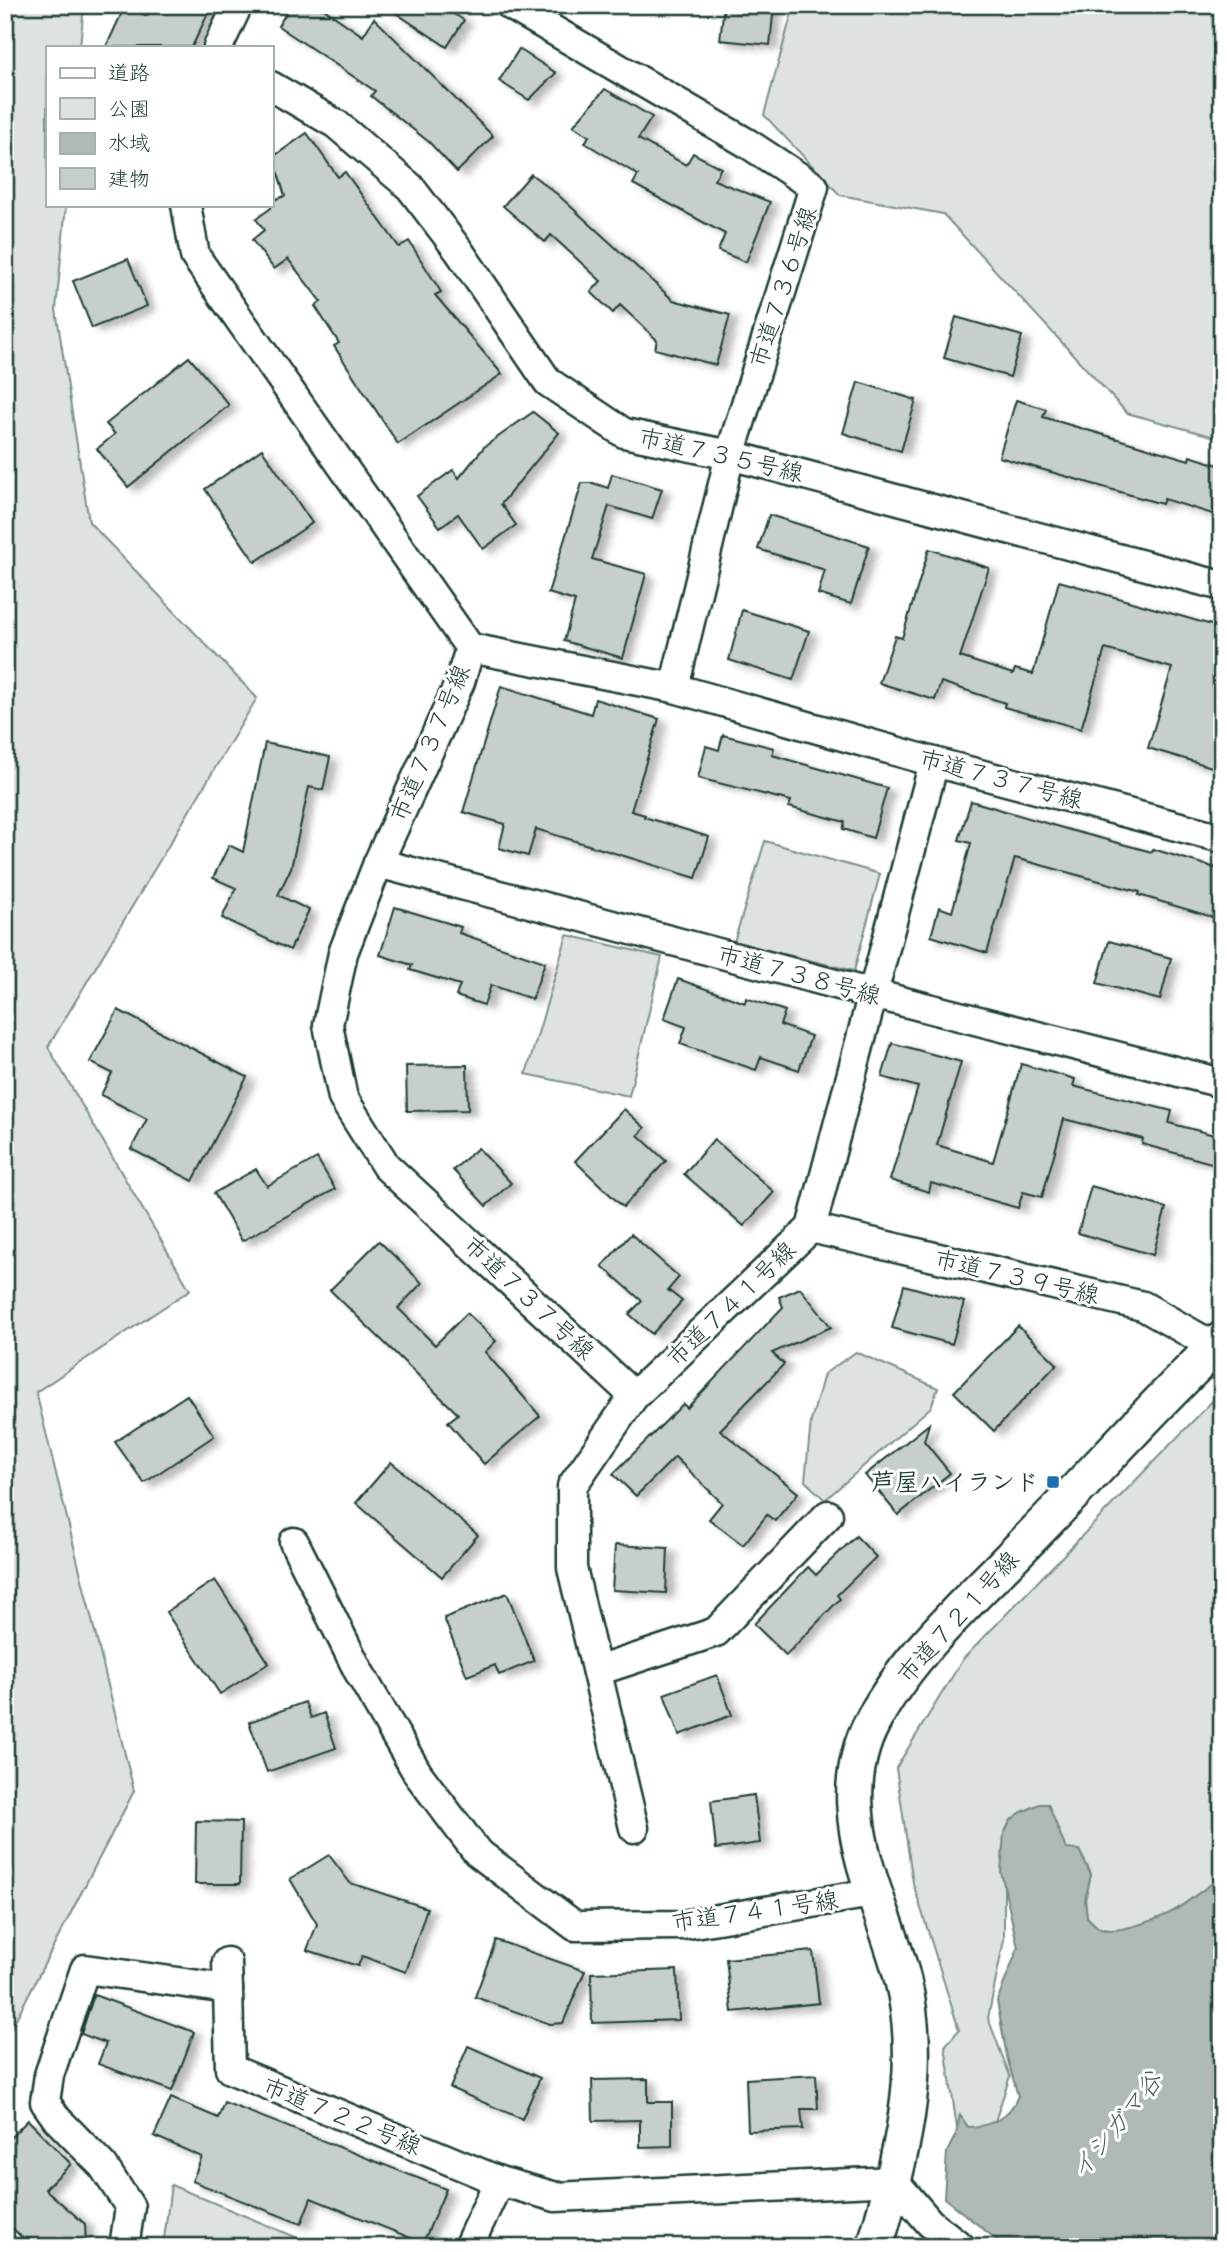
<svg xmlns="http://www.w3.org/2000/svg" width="1227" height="2252" viewBox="0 0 1227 2252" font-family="Itim,'Klee One',sans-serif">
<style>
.green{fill:#dee3e2;stroke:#7e908b;stroke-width:2}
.water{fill:#afbab7;stroke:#758883;stroke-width:2}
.building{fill:#c7cfcc;stroke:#1f3d34;stroke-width:2;filter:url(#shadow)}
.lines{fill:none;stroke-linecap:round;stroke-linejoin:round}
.minor-casing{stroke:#1f3d34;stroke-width:33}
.tertiary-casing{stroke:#1f3d34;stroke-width:40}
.minor{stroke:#fff;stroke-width:28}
.tertiary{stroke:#fff;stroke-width:35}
.poi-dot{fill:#1f6fb2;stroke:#fff;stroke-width:2.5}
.labels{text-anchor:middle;stroke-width:6;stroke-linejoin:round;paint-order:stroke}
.street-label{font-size:24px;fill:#1f3d34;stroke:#fff}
.poi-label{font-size:24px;font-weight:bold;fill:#1f3d34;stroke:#fff;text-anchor:end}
.water-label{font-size:26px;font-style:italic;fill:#4a625b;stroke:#fff}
</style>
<defs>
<filter id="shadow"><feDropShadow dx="8" dy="4.5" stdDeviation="3.5" flood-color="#0004"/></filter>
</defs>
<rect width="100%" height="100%" fill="#fff"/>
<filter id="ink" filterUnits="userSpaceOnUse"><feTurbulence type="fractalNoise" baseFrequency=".0143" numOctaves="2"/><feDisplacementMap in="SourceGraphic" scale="14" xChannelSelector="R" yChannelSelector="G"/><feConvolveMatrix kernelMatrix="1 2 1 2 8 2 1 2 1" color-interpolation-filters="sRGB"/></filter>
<g filter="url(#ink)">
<g class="green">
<path d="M5,5H84L80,47H47V205H66L56,310L89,522L257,698L48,1047L190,1290L36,1392L134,1791L5,2040Z"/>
<path d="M794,5H1222V439L1127,413L943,214L840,195L764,115Z"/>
<path d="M765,841L880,874L854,971L734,942Z"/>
<path d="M567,935L662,957L629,1096L526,1074Z"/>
<path d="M856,1352L938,1388L931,1407L825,1500L805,1481L811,1421L824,1374Z"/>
<path d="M1222,1391V1877C1206,1886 1193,1899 1177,1909C1163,1918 1115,1936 1099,1928C1095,1926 1091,1920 1087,1917L1085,1900L1091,1874L1079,1850H1066L1048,1804H1040L1020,1813L1004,1834V1940L988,2018L1010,2076L995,2121L983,2127H968L960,2117L957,2128L945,2046L959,2030L913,1883L896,1768L963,1659Z"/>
<path d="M171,2185L305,2241L319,2247H163Z"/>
</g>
<path class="water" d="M1040,1804H1048L1066,1849L1079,1850L1091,1875L1085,1900L1087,1917C1090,1920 1095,1926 1099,1928C1115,1936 1163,1918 1177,1909C1193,1899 1206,1886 1222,1877V2228L1204,2247H1006L944,2198L947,2152L956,2134L960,2115L968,2127C990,2127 1009,2118 1018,2096L1007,2057L997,2001L1018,1948L1001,1872L1004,1833L1011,1820L1020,1813Z"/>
<g class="building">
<path d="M152,5H212L192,47H106L125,6L147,16Z"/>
<path d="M291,5H318L363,36L374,18L493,136L457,172L429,142L371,96L375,91L278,26Z"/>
<path d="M384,5H438L464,20L447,47Z"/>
<path d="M724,5H774L770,45L720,40Z"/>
<path d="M519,49L556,73L529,100L499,81Z"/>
<path d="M605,89L652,117L638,139L686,165L693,153L721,168L714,180L770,202L746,262L718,251L725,234L633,184L638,175L585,143L589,136L573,126Z"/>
<path d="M307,133L338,177L345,172L399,247L409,241L441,292L435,295L502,374L398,444L334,346L339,343L315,306L321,302L288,259L274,269L252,240L264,230L256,219L271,208V201L285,196L273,157Z"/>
<path d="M531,174L557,194L673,300L730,315L716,365L655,349L657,340L620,305L613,313L591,292L601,281L551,235L545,242L503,206Z"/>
<path d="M128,259L147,306L92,328L73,281Z"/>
<path d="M956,317L1022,336L1010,377L944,358Z"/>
<path d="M189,357L229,405L128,487L97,449L115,434L106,424Z"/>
<path d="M858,382L916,400L901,451L843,433Z"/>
<path d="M1016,400L1046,409L1043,417L1189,460L1190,456L1222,466V517L1164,499L1162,504L999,457Z"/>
<path d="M533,412L559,433L501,504L516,525L483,549L458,514L440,527L417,496L453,470L459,478L484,447Z"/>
<path d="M262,449L312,523L255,562L205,489Z"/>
<path d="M612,474L662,489L652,519L609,506L592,559L646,574L623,658L564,641L575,601L548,593L582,483H593L608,488Z"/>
<path d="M769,515L869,546L851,604L818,594L825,570L758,549Z"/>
<path d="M929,549L989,568L960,657L1013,674L1015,669L1033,674L1059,581L1222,628V770L1148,748L1172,668L1105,649L1081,729L1004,707L1005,703L941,682L935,700L879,683L895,636L902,638Z"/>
<path d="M742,610L809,631L793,680L729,660Z"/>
<path d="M501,686L591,714L595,699L659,719L631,811L645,815L644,817L709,837L696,878L536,829L528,856L499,848L505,824L463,812Z"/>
<path d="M723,735L774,748L772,755L887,788L873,838L843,829L845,822L789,807L791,801L698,778L706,746L719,750Z"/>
<path d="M265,743L330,757L323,790L309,787L291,868L278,895L309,910L290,950L222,918L236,888L213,878L229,845L243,852Z"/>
<path d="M971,801L1066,829L1152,852L1153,849L1222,870V920L1139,895L1140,892L1015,858L987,953L931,936L939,907L952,912L971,843L959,840Z"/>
<path d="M395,907L461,927L459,933L545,962L532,999L491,985L484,1005L456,996L460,985L410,970L412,965L380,955Z"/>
<path d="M1109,941L1171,958L1160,1000L1097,983Z"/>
<path d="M678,979L745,1003L746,998L785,1011L780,1025L811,1036L799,1070L761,1057L756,1070L680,1044L686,1027L664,1019Z"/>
<path d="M118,1010L247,1077L193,1181L131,1149L147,1119L101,1095L112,1073L90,1062Z"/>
<path d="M892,1043L961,1062L937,1145L993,1162L1021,1064L1075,1079L1073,1086L1172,1111L1169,1123L1222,1137V1166L1142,1144L1143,1139L1064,1119L1042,1197L1023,1192L1018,1208L931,1183L929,1192L890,1180L918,1087L882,1077Z"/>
<path d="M467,1065L468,1110L407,1111L406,1066Z"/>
<path d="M624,1109L645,1128L638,1135L666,1161L623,1207L575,1161Z"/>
<path d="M714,1139L774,1192L744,1226L684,1174Z"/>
<path d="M478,1148L511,1183L486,1206L453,1170Z"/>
<path d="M317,1158L335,1189L242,1241L214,1193L256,1169L267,1186Z"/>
<path d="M1091,1186L1166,1208L1153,1255L1078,1233Z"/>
<path d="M631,1234L679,1277L668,1290L682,1301L652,1334L629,1314L642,1301L602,1266Z"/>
<path d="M379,1241L422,1283L398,1308L435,1345L467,1313L496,1341L485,1352L540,1416L484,1464L448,1422L458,1414L330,1290Z"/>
<path d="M904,1285L964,1302L952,1344L892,1328Z"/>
<path d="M800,1288L831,1327L772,1353L784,1364L720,1430L798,1493L775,1521L767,1515L743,1545L709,1519L722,1503L675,1457L636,1496L613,1474L683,1404L687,1408L783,1307L779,1297Z"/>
<path d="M1018,1326L1057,1364L994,1431L954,1392Z"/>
<path d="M187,1395L214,1436L144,1483L115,1442Z"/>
<path d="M929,1424L924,1441L950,1473L898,1515L865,1475Z"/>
<path d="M391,1462L478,1535L442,1577L356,1503Z"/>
<path d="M856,1536L876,1557L837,1595L840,1599L786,1655L754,1624L808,1567L816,1575Z"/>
<path d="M615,1545L668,1548L666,1593L612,1590Z"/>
<path d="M215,1580L269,1663L220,1694L166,1612Z"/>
<path d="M507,1593L534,1661L499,1675L495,1665L467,1676L444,1618Z"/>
<path d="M717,1675L732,1715L679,1735L664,1694Z"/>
<path d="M305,1702L311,1718L324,1713L336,1748L267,1772L249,1722Z"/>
<path d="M754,1795L760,1843L716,1849L711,1801Z"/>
<path d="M196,1821L241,1822L240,1884H195Z"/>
<path d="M329,1855L350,1883L427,1908L406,1972L362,1956L358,1966L307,1950L317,1924L290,1879Z"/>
<path d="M496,1940L585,1971L563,2023L550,2024L475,1997Z"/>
<path d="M813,1951L819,2003L732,2012L726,1959Z"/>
<path d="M677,1970L679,2020L592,2023L591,1973Z"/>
<path d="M94,1995L194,2032L172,2091L98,2064L106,2043L81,2034Z"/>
<path d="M468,2046L540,2078L522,2119L450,2088Z"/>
<path d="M816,2075L818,2109H801L803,2129L748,2131L746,2079Z"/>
<path d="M648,2079V2102H672V2146L640,2147V2120L593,2121L592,2080Z"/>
<path d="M171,2098L218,2118L224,2102L446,2189L423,2243L311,2198L301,2224L192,2181L202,2157L154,2136Z"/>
<path d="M28,2120L71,2164L45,2189L85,2224L86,2247H32L5,2221V2143Z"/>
</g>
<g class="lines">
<g class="minor-casing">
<g id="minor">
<path d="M510,5L747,143L814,187L730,455L674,688"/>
<path d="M218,47L238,5"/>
<path d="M271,86L336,124L410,187L459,251L548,382L624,433L730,455L1222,586"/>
<path d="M186,205L195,256L470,648"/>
<path d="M378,863L873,994L1222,1083"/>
<path d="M811,1228L1143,1306L1215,1347"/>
<path d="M634,1396L386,1166L343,1098L328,1025L343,953L378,863L460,682L470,648L674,688L934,762L1222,838"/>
<path d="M294,1542L359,1672L418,1774L477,1852L575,1926L682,1925L872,1893"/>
<path d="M597,1671L716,1632L828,1515"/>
<path d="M634,1828L572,1568V1486L634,1396L811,1228L934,762"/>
<path d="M227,1962L228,1989"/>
<path d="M124,2247L130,2207L103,2166L57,2119L45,2102L49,2075L85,1969L228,1989L230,2069L499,2181L556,2197L894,2181L930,2223L961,2247"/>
<path d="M468,2247L499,2181"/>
</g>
</g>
<g class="tertiary-casing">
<path id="tertiary" d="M875,2247C900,2160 925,2070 903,1981C889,1922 858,1869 855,1807C853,1782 858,1752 869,1729C904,1656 977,1594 1033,1535C1096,1471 1156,1403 1222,1340"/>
</g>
<use href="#minor" class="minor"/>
<use href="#tertiary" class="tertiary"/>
</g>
</g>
<rect class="poi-dot" x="1046" y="1475" width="14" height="14" rx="3.5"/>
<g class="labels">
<g class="street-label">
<text transform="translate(783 287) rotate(-72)" y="8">市道７３６号線</text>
<text transform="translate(721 455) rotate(13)" y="8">市道７３５号線</text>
<text transform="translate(430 743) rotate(-67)" y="8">市道７３７号線</text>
<text transform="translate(1001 779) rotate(15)" y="8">市道７３７号線</text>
<text transform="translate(799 975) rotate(15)" y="8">市道７３８号線</text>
<text transform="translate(1017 1277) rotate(13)" y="8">市道７３９号線</text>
<text transform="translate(529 1298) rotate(43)" y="8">市道７３７号線</text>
<text transform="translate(731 1304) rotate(-44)" y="8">市道７４１号線</text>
<text transform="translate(958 1617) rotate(-48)" y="8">市道７２１号線</text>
<text transform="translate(755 1911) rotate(-8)" y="8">市道７４１号線</text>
<text transform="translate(342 2116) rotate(22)" y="8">市道７２２号線</text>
</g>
<g class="poi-label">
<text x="1039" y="1490">芦屋ハイランド</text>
</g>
<g class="water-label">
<text transform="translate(1116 2125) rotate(-51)" y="9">イシガマ谷</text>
</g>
</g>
<rect width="1227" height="2252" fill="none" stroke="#fff" stroke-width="28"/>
<rect x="14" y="14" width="1199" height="2224" fill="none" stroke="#1f3d34" stroke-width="2.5" filter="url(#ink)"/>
<rect x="46" y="46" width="228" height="161" fill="#ffffff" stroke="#a5b1ae" stroke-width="2"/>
<rect x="60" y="68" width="35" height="10" fill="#ffffff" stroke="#a5b1ae" stroke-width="2"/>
<text x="108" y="80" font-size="21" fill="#1f3d34">道路</text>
<rect x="60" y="98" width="35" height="21" fill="#dee3e2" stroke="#a5b1ae" stroke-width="2"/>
<text x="108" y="116" font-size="21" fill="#1f3d34">公園</text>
<rect x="60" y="133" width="35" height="21" fill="#afbab7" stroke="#a5b1ae" stroke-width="2"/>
<text x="108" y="150" font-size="21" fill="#1f3d34">水域</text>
<rect x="60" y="168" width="35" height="21" fill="#c7cfcc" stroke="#a5b1ae" stroke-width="2"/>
<text x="108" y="186" font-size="21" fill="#1f3d34">建物</text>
</svg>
